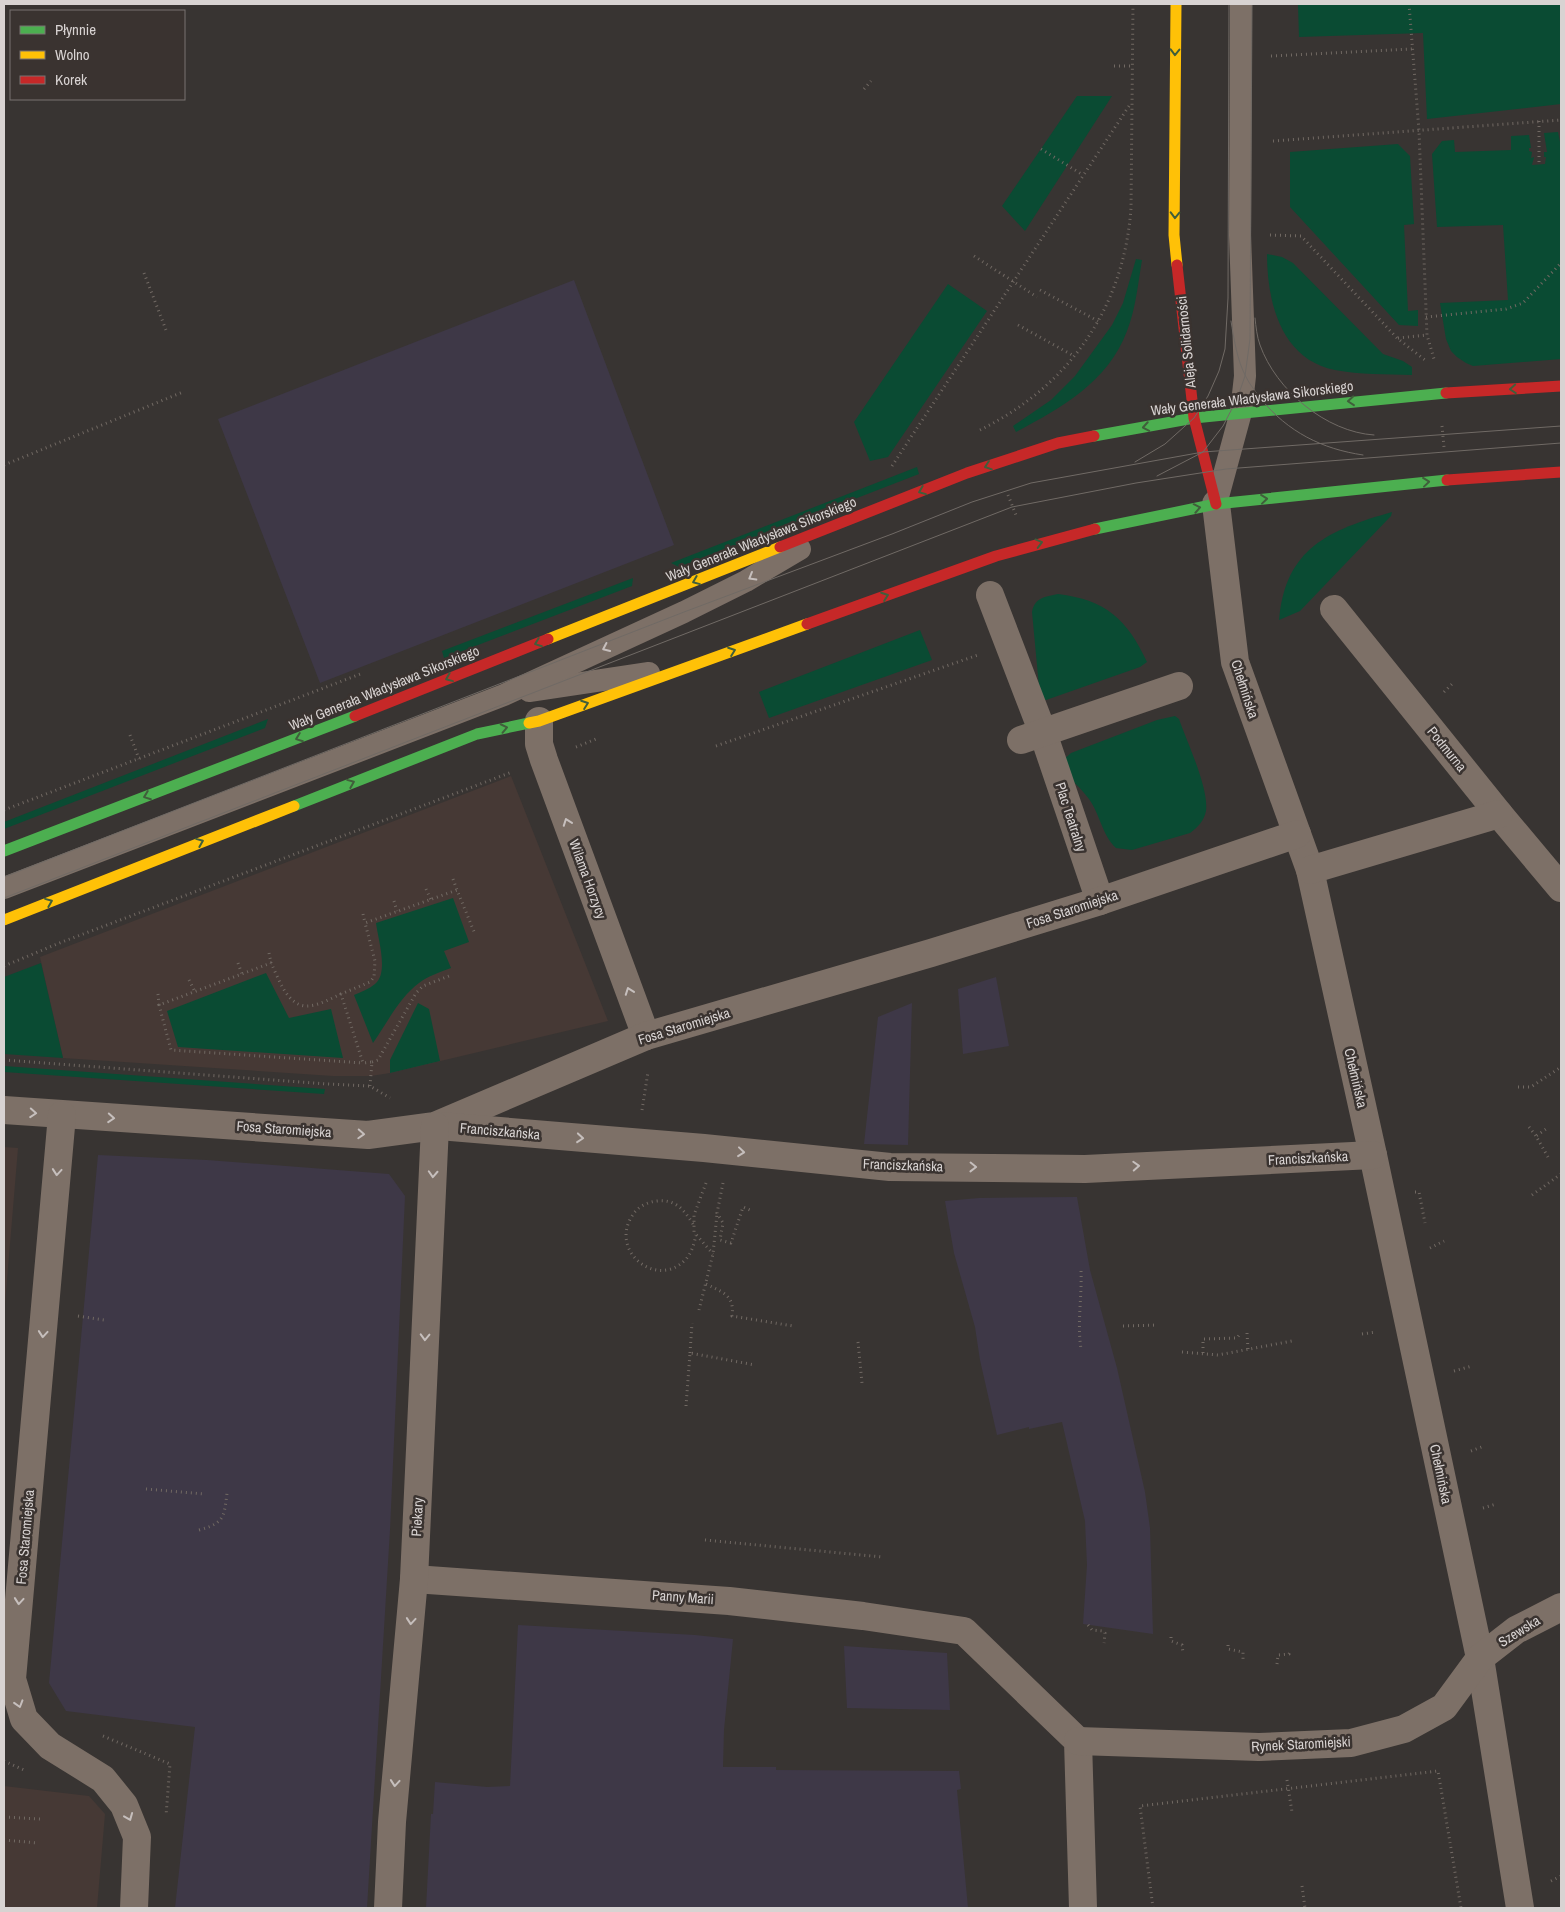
<svg xmlns="http://www.w3.org/2000/svg" width="1565" height="1912" viewBox="0 0 1565 1912" font-family="'Archivo Narrow',sans-serif">
<style>
.commercial{fill:#3e3847}
.built{fill:#463935}
.green{fill:#0a4b33}
.lines{fill:none;stroke-linecap:round;stroke-linejoin:round}
.path{stroke:#716963;stroke-width:3;stroke-dasharray:1 4;stroke-linecap:butt}
.lane{stroke:#7d7067;stroke-width:22}
.street{stroke:#7d7067;stroke-width:28}
.fast{stroke:#4caf50;stroke-width:11}
.slow{stroke:#ffc107;stroke-width:11}
.jam{stroke:#c62828;stroke-width:11}
.tram{stroke:#706a65;stroke-width:1}
.oneway{stroke:#405e3b}
.oneway2{stroke:#c6bfbd}
.labels{text-anchor:middle;stroke-width:5;stroke-linejoin:round;paint-order:stroke}
.street-label{font-size:14px;fill:#d8d3d2;stroke:#3a3330}
</style>
<rect width="100%" height="100%" fill="#383432"/>
<g class="commercial">
<path d="M574,280L674,545L320,683L218,419Z"/>
<path d="M996,977L1009,1046L963,1054L958,989Z"/>
<path d="M912,1003L908,1145L864,1144L878,1017Z"/>
<path d="M98,1155L207,1160L389,1174L405,1196L390,1530L367,1908H175L195,1727L66,1711L49,1683Z"/>
<path d="M1077,1197L1090,1270L1117,1368L1145,1492L1150,1528L1153,1634L1083,1624L1087,1565L1085,1521L1062,1422L1029,1429V1427L997,1435L980,1360L975,1327L954,1253L945,1201L979,1198Z"/>
<path d="M518,1625L695,1635L733,1639L724,1730L723,1767H776V1770L959,1771L961,1789L957,1790L968,1908H426L431,1814H433L435,1782L487,1787L510,1786Z"/>
<path d="M844,1646L947,1653L950,1710L847,1708Z"/>
</g>
<g class="built">
<path d="M511,776L608,1021L390,1073L371,1076H333L63,1058L40,957Z"/>
<path d="M4,1147L18,1148L4,1316Z"/>
<path d="M4,1786L89,1796L105,1814L97,1908H4Z"/>
</g>
<g class="green">
<path d="M1298,4H1561V104L1427,119L1423,33L1299,37Z"/>
<path d="M1077,96H1112L1025,231L1002,206Z"/>
<path d="M1558,132L1561,147V359L1473,366L1466,363L1457,357L1451,351L1446,339L1440,303L1508,300L1503,225L1437,227L1432,154L1442,141L1454,140L1455,152L1511,150V136L1529,135L1531,148H1529V151L1532,152L1531,158L1534,157L1532,165L1545,164L1546,157H1544V152H1547L1544,133Z"/>
<path d="M1398,144L1410,156L1414,224L1404,225L1408,311L1418,310V326L1399,325L1290,207V152Z"/>
<path d="M1267,254L1282,257L1293,263L1383,354L1403,361L1412,367V375C1386,374 1360,375 1335,370C1281,359 1267,302 1267,254Z"/>
<path d="M1136,259L1142,260C1138,283 1136,308 1127,331C1108,382 1061,408 1016,432L1013,426L1051,400L1075,376L1112,325L1123,303Z"/>
<path d="M948,284L987,311L888,457L870,461L854,422Z"/>
<path d="M917,467L919,474L679,567L671,563Z"/>
<path d="M1392,512L1391,516L1300,611L1279,620C1285,548 1329,530 1392,512Z"/>
<path d="M633,578L632,586L444,658L442,651Z"/>
<path d="M1058,594C1106,600 1127,619 1147,662L1140,667L1046,700L1040,697L1032,612C1035,597 1045,597 1058,594Z"/>
<path d="M920,630L932,660L769,718L759,692Z"/>
<path d="M1175,716L1179,719C1187,742 1209,788 1206,811C1204,821 1198,827 1190,833L1132,850L1116,848C1102,835 1100,814 1089,799C1080,786 1065,777 1062,761L1071,753L1157,720Z"/>
<path d="M268,719L265,728L4,829V822Z"/>
<path d="M453,898L469,942L444,951L451,968C440,972 428,976 419,983C399,998 387,1023 373,1043L354,995C361,992 369,989 375,984C389,973 378,939 376,923Z"/>
<path d="M41,963L63,1058L4,1054V977Z"/>
<path d="M266,973L289,1018L331,1009L343,1058L178,1047L167,1011Z"/>
<path d="M418,1003L429,1009L440,1061L390,1073V1060Z"/>
<path d="M4,1066L325,1089L324,1094L4,1072Z"/>
</g>
<g class="lines">
<g class="path">
<path d="M1409,4L1419,131L1427,335L1434,359"/>
<path d="M1271,56L1412,49"/>
<path d="M1114,66H1132"/>
<path d="M864,89L871,81"/>
<path d="M1539,121V162"/>
<path d="M1273,141L1561,120"/>
<path d="M1041,149L1083,175"/>
<path d="M1270,235L1301,236L1397,338L1425,360"/>
<path d="M974,256L1037,297"/>
<path d="M144,273L166,330"/>
<path d="M1040,290L1098,321"/>
<path d="M1426,317L1506,309L1523,303L1561,263"/>
<path d="M1018,325L1074,356"/>
<path d="M1398,338L1427,335"/>
<path d="M1442,426L1444,447"/>
<path d="M980,430C1069,386 1124,308 1131,208L1133,4"/>
<path d="M4,465L183,392"/>
<path d="M892,466L1131,103"/>
<path d="M1008,495L1016,515"/>
<path d="M1444,692L1454,682"/>
<path d="M130,735L139,759"/>
<path d="M716,746L978,655"/>
<path d="M576,747L596,739"/>
<path d="M4,810L363,673"/>
<path d="M453,879L457,890"/>
<path d="M426,889L431,900"/>
<path d="M394,901L397,911"/>
<path d="M363,914L365,923"/>
<path d="M269,953L271,963"/>
<path d="M238,963L242,974"/>
<path d="M4,966L62,942L512,772"/>
<path d="M189,980L195,992"/>
<path d="M158,994L159,1005"/>
<path d="M341,994C332,998 318,1006 307,1006C287,1006 279,979 271,963L159,1005L171,1050L363,1063"/>
<path d="M4,1017H5"/>
<path d="M4,1060L327,1084L370,1086L390,1098"/>
<path d="M372,1062L378,1060L416,993L423,986L449,976"/>
<path d="M370,1086L372,1062L363,1063L341,994L370,982L374,977L375,961L365,923L457,890L475,934"/>
<path d="M1518,1087H1531L1561,1067"/>
<path d="M642,1110L648,1072"/>
<path d="M1529,1127L1536,1136"/>
<path d="M1548,1157L1536,1136L1549,1127"/>
<path d="M706,1183L694,1215V1232L713,1254"/>
<path d="M723,1183L717,1213L723,1223L720,1240L731,1243L743,1207L750,1210"/>
<path d="M1415,1192H1419L1425,1223"/>
<path d="M1532,1195L1561,1174"/>
<path d="M693,1224C684,1210 676,1199 657,1201C647,1202 637,1207 632,1216C609,1252 658,1290 686,1259C692,1252 694,1244 696,1235"/>
<path d="M1430,1248L1444,1241"/>
<path d="M1081,1271C1082,1298 1077,1323 1081,1349"/>
<path d="M706,1284C722,1292 735,1295 732,1316L793,1326"/>
<path d="M699,1310L713,1254L717,1214"/>
<path d="M78,1316L104,1320"/>
<path d="M1123,1326L1158,1325"/>
<path d="M1247,1333L1248,1349"/>
<path d="M1362,1334L1376,1332"/>
<path d="M858,1342L862,1383"/>
<path d="M1182,1352L1218,1355L1292,1341"/>
<path d="M690,1353L692,1323"/>
<path d="M1203,1353V1339L1237,1338L1240,1334"/>
<path d="M1454,1371L1472,1366"/>
<path d="M686,1406L690,1353L755,1365"/>
<path d="M1471,1451L1484,1446"/>
<path d="M146,1489L204,1494"/>
<path d="M1483,1508L1496,1504"/>
<path d="M199,1530C224,1523 224,1518 227,1493"/>
<path d="M705,1540L882,1557"/>
<path d="M1088,1625L1092,1630L1103,1631L1105,1633L1104,1643"/>
<path d="M1171,1637V1641L1182,1645L1183,1653"/>
<path d="M1228,1645V1649L1243,1652V1661"/>
<path d="M1277,1664L1278,1655L1289,1654L1291,1650"/>
<path d="M103,1736L170,1764L166,1816"/>
<path d="M4,1761L24,1770"/>
<path d="M1287,1780L1292,1812"/>
<path d="M4,1817L40,1819"/>
<path d="M4,1840L38,1843"/>
<path d="M1551,1881L1561,1876"/>
<path d="M1302,1886L1305,1908"/>
<path d="M1153,1908L1140,1806L1438,1771L1461,1908"/>
</g>
<g class="lane">
<path d="M1216,504L1241,412L1245,376L1240,235L1241,4"/>
<path d="M529,691L649,673"/>
<path d="M4,888L504,695L684,612L746,581L800,549"/>
</g>
<g class="street">
<path d="M1216,504L1235,662L1310,870L1373,1155L1480,1658L1520,1908"/>
<path d="M990,595L1043,733L1100,901"/>
<path d="M1334,609L1499,814L1561,888"/>
<path d="M539,721V744L544,760L646,1036"/>
<path d="M1021,740L1179,686"/>
<path d="M1310,870L1499,814"/>
<path d="M4,1110L368,1135L435,1126L646,1036L931,953L1100,901L1297,834"/>
<path d="M62,1115L12,1679L24,1719L50,1746L103,1779L124,1805L137,1837L134,1908"/>
<path d="M439,1126L704,1148L890,1167L1085,1169L1373,1155"/>
<path d="M414,1579L729,1601L863,1616L964,1631L1078,1741L1083,1908"/>
<path d="M1078,1741L1259,1747L1351,1743L1404,1729L1444,1707L1480,1658L1516,1630L1561,1607"/>
<path d="M388,1908L392,1822L414,1579L435,1126"/>
</g>
<g class="fast">
<path d="M1094,436L1194,418L1446,393"/>
<path d="M1095,529L1216,504L1447,480"/>
<path d="M294,806L477,734L529,723"/>
<path d="M4,851L355,716"/>
</g>
<g class="slow">
<path d="M1176,4L1174,235L1177,265"/>
<path d="M548,639L780,547"/>
<path d="M529,723L539,721L807,624"/>
<path d="M4,920L294,806"/>
</g>
<g class="jam">
<path d="M1177,265L1194,418L1216,504"/>
<path d="M1446,393L1561,386"/>
<path d="M1447,480L1561,472"/>
<path d="M780,547L967,473L1058,443L1094,436"/>
<path d="M807,624L996,556L1095,529"/>
<path d="M355,716L548,639"/>
</g>
<g class="tram">
<path d="M1255,318C1256,327 1257,337 1260,345C1276,390 1326,432 1374,435"/>
<path d="M1231,321C1234,339 1237,360 1246,377C1250,385 1256,392 1261,399C1288,432 1322,449 1363,455"/>
<path d="M1135,462L1165,444L1194,418L1208,396L1219,371L1225,349L1228,298L1229,4"/>
<path d="M1157,476L1203,452L1223,426L1237,399L1245,376L1250,339L1252,4"/>
<path d="M4,877L684,612L892,534L972,502L1031,483L1203,452L1561,426"/>
<path d="M4,898L1012,507L1136,483L1226,469L1561,443"/>
</g>
</g>
<defs><path id="oneway-chevron" d="M-2-3.5L2.5 0L-2 3.5" fill="none" stroke-width="1.6" stroke-linecap="round" stroke-linejoin="round" transform="scale(1.25)"/></defs>
<g class="oneway">
<use href="#oneway-chevron" transform="translate(1175 52) rotate(91)"/>
<use href="#oneway-chevron" transform="translate(1175 215) rotate(91)"/>
<use href="#oneway-chevron" transform="translate(1513 389) rotate(176)"/>
<use href="#oneway-chevron" transform="translate(1351 401) rotate(175)"/>
<use href="#oneway-chevron" transform="translate(1146 427) rotate(170)"/>
<use href="#oneway-chevron" transform="translate(988 466) rotate(161)"/>
<use href="#oneway-chevron" transform="translate(1426 482) rotate(-6)"/>
<use href="#oneway-chevron" transform="translate(922 491) rotate(158)"/>
<use href="#oneway-chevron" transform="translate(1264 499) rotate(-6)"/>
<use href="#oneway-chevron" transform="translate(1197 508) rotate(-11)"/>
<use href="#oneway-chevron" transform="translate(1039 543) rotate(-15)"/>
<use href="#oneway-chevron" transform="translate(696 581) rotate(158)"/>
<use href="#oneway-chevron" transform="translate(885 596) rotate(-20)"/>
<use href="#oneway-chevron" transform="translate(538 643) rotate(159)"/>
<use href="#oneway-chevron" transform="translate(732 651) rotate(-20)"/>
<use href="#oneway-chevron" transform="translate(449 678) rotate(158)"/>
<use href="#oneway-chevron" transform="translate(585 704) rotate(-20)"/>
<use href="#oneway-chevron" transform="translate(504 728) rotate(-12)"/>
<use href="#oneway-chevron" transform="translate(299 738) rotate(159)"/>
<use href="#oneway-chevron" transform="translate(351 783) rotate(-22)"/>
<use href="#oneway-chevron" transform="translate(147 796) rotate(159)"/>
<use href="#oneway-chevron" transform="translate(200 842) rotate(-22)"/>
<use href="#oneway-chevron" transform="translate(49 902) rotate(-22)"/>
</g>
<g class="oneway2">
<use href="#oneway-chevron" transform="translate(752 577) rotate(150)"/>
<use href="#oneway-chevron" transform="translate(606 648) rotate(155)"/>
<use href="#oneway-chevron" transform="translate(567 822) rotate(-110)"/>
<use href="#oneway-chevron" transform="translate(629 991) rotate(-110)"/>
<use href="#oneway-chevron" transform="translate(33 1113) rotate(4)"/>
<use href="#oneway-chevron" transform="translate(111 1118) rotate(4)"/>
<use href="#oneway-chevron" transform="translate(361 1134) rotate(3)"/>
<use href="#oneway-chevron" transform="translate(580 1138) rotate(5)"/>
<use href="#oneway-chevron" transform="translate(741 1152) rotate(6)"/>
<use href="#oneway-chevron" transform="translate(1136 1166) rotate(-3)"/>
<use href="#oneway-chevron" transform="translate(973 1167) rotate(1)"/>
<use href="#oneway-chevron" transform="translate(57 1172) rotate(95)"/>
<use href="#oneway-chevron" transform="translate(433 1174) rotate(93)"/>
<use href="#oneway-chevron" transform="translate(43 1334) rotate(95)"/>
<use href="#oneway-chevron" transform="translate(425 1337) rotate(92)"/>
<use href="#oneway-chevron" transform="translate(19 1601) rotate(95)"/>
<use href="#oneway-chevron" transform="translate(411 1621) rotate(95)"/>
<use href="#oneway-chevron" transform="translate(19 1704) rotate(73)"/>
<use href="#oneway-chevron" transform="translate(395 1783) rotate(95)"/>
<use href="#oneway-chevron" transform="translate(129 1817) rotate(68)"/>
</g>
<g class="labels">
<g class="street-label">
<text transform="translate(1186 342) rotate(-96)" y="5">Aleja Solidarności</text>
<text transform="translate(1252 398) rotate(-7)" y="5">Wały Generała Władysława Sikorskiego</text>
<text transform="translate(761 539) rotate(-22)" y="5">Wały Generała Władysława Sikorskiego</text>
<text transform="translate(384 688) rotate(-22)" y="5">Wały Generała Władysława Sikorskiego</text>
<text transform="translate(1245 689) rotate(72)" y="5">Chełmińska</text>
<text transform="translate(1447 749) rotate(51)" y="5">Podmurna</text>
<text transform="translate(1071 817) rotate(72)" y="5">Plac Teatralny</text>
<text transform="translate(588 879) rotate(70)" y="5">Wilama Horzycy</text>
<text transform="translate(1072 909) rotate(-18)" y="5">Fosa Staromiejska</text>
<text transform="translate(684 1026) rotate(-17)" y="5">Fosa Staromiejska</text>
<text transform="translate(1356 1078) rotate(77)" y="5">Chełmińska</text>
<text transform="translate(284 1129) rotate(4)" y="5">Fosa Staromiejska</text>
<text transform="translate(500 1131) rotate(5)" y="5">Franciszkańska</text>
<text transform="translate(1308 1158) rotate(-3)" y="5">Franciszkańska</text>
<text transform="translate(903 1165) rotate(2)" y="5">Franciszkańska</text>
<text transform="translate(1441 1474) rotate(78)" y="5">Chełmińska</text>
<text transform="translate(417 1517) rotate(-87)" y="5">Piekary</text>
<text transform="translate(25 1537) rotate(-85)" y="5">Fosa Staromiejska</text>
<text transform="translate(683 1597) rotate(4)" y="5">Panny Marii</text>
<text transform="translate(1519 1631) rotate(-32)" y="5">Szewska</text>
<text transform="translate(1301 1744) rotate(-3)" y="5">Rynek Staromiejski</text>
</g>
</g>
<rect width="1565" height="1912" fill="none" stroke="#d8d3d2" stroke-width="10"/>
<rect x="10" y="10" width="175" height="90" fill="#3a3330" stroke="#797371"/>
<rect x="20" y="26" width="25" height="8" fill="#4caf50" stroke="#797371"/>
<text x="55" y="35" font-size="15" fill="#d8d3d2">Płynnie</text>
<rect x="20" y="51" width="25" height="8" fill="#ffc107" stroke="#797371"/>
<text x="55" y="60" font-size="15" fill="#d8d3d2">Wolno</text>
<rect x="20" y="76" width="25" height="8" fill="#c62828" stroke="#797371"/>
<text x="55" y="85" font-size="15" fill="#d8d3d2">Korek</text>
</svg>
